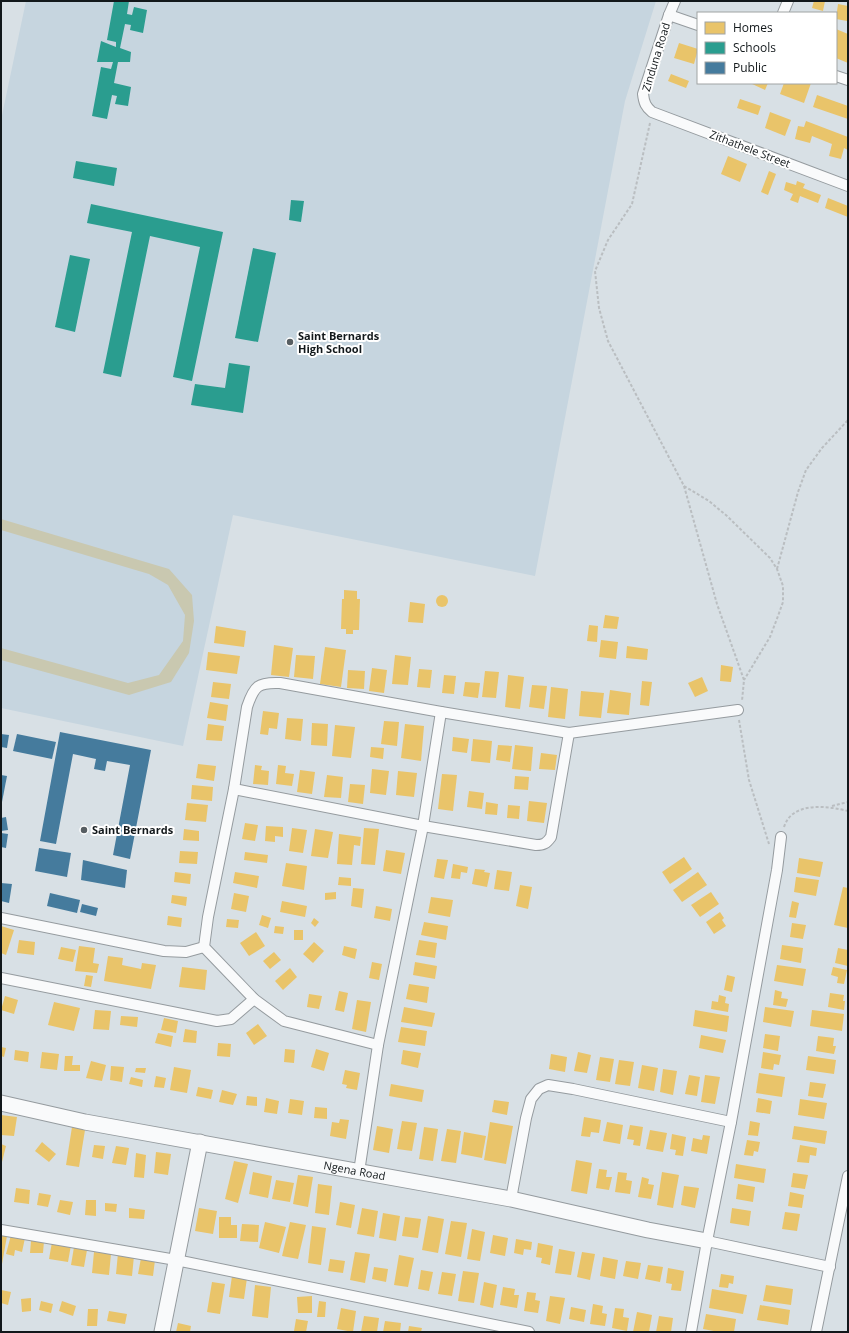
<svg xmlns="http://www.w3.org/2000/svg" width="849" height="1333" viewBox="0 0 849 1333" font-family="'Open Sans',sans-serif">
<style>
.built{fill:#c6d5df}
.green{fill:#c9c8b0}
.homes{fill:#e9c46a}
.schools{fill:#2a9d8f}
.public{fill:#457b9d}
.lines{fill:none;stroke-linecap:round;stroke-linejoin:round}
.street-casing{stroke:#959b9f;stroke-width:12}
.secondary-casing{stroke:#959b9f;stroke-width:17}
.path{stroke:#babec1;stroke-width:2;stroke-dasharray:3 2;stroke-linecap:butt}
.street{stroke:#f9fafb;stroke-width:10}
.secondary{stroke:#f9fafb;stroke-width:15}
.poi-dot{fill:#575e62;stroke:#fff;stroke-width:1.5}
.labels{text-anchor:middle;stroke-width:4;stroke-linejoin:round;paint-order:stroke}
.street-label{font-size:11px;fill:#12181b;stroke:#fff}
.poi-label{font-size:11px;font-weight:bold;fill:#12181b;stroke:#fff;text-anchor:start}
</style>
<rect width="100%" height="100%" fill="#d8e0e5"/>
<path class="built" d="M26,1H656L625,101L535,576L233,515L183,746L1,708V120Z"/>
<path class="green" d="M1,519L169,569L192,595L194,621L189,653L171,682L129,695L1,660V648L128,683L159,675L183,641L185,615L168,585L149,574L1,530Z"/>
<g class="homes">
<path d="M814,1H825L823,11L812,8Z"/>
<path d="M838,4L848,6L847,21L836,19Z"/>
<path d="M836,29L848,34V63L836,58Z"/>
<path d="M679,43L698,49L694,64L674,58Z"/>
<path d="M671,74L689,81L686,88L668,81Z"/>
<path d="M750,83H768L765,90Z"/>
<path d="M784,83H811L804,103L780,94Z"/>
<path d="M817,95L848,106V119L813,107Z"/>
<path d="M740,99L761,106L758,115L737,108Z"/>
<path d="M770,112L791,120L785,136L765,128Z"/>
<path d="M806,121L848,137V150L844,148L841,159L829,156L832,144L812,136L810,143L795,139L798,126L804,127Z"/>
<path d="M728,156L747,164L740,182L721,174Z"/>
<path d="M769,171L776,174L768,195L761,192Z"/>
<path d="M797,181L805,184L803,188L821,195L818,203L800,196L798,203L790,200L793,194L784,190L786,182L796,185Z"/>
<path d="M828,198L848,206V217L825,208Z"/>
<path d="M344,590L357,591V599H360L359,630H353V634H346V629H341L342,599H344Z"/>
<circle cx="442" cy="601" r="6"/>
<path d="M410,602L425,604L423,623L408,622Z"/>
<path d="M605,615L619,617L617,629L603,628Z"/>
<path d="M589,625L598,626L597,642L587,641Z"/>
<path d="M216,626L246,631L244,647L214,643Z"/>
<path d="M601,640L618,642L616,659L599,657Z"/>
<path d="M274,645L293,648L289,677L271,675Z"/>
<path d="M627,646L648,649L647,660L626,658Z"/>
<path d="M325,647L346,650L341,687L320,684Z"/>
<path d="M208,652L240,656L237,674L206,670Z"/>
<path d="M296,655L315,656L313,679L294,677Z"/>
<path d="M395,655L411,657L408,685L392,684Z"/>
<path d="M721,665L733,667L731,682L720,681Z"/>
<path d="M372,668L387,670L384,693L369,691Z"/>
<path d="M419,669L432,670L430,688L417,687Z"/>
<path d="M348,670L365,671L364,689L347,688Z"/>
<path d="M485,671L499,672L496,698L482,697Z"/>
<path d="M444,675L456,676L454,694L442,693Z"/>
<path d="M508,675L524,677L520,709L505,707Z"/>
<path d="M702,677L708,691L695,697L688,683Z"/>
<path d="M642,681L652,682L649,706L640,705Z"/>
<path d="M213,682L231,684L229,699L211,697Z"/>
<path d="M465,682L480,683L478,698L463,696Z"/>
<path d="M532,685L547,686L544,709L529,707Z"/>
<path d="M551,687L568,689L565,719L548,717Z"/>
<path d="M610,690L631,693L629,715L607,713Z"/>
<path d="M581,691L604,693L601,718L579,716Z"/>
<path d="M210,702L228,705L226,721L207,718Z"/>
<path d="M263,711L279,713L277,729L269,728L268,735L260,734Z"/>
<path d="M287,718L303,719L301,741L285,739Z"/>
<path d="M384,721L399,722L397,746L381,744Z"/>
<path d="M312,723L328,724L327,746L311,745Z"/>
<path d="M208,724L224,726L222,741L206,740Z"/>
<path d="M405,724L424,726L421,761L401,758Z"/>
<path d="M335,725L355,727L351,758L332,756Z"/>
<path d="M453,737L469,739L467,753L452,751Z"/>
<path d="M473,739L492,741L490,763L471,761Z"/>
<path d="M498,745L512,746L510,762L496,760Z"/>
<path d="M515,745L533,747L531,771L512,769Z"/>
<path d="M371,747L384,748L383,759L370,757Z"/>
<path d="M541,753L557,755L555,770L539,769Z"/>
<path d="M198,764L216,766L214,781L196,778Z"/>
<path d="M255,765L262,766L261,770L269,771L268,785L253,784Z"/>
<path d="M278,765L286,766L285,773L294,774L292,786L276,784Z"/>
<path d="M372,769L389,771L386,795L370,793Z"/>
<path d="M300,770L315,772L312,794L297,792Z"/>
<path d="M398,771L417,773L414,797L396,795Z"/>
<path d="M442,774L457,775L453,811L438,809Z"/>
<path d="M327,775L343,777L341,798L324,797Z"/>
<path d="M515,776L529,777L528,790L514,789Z"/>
<path d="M350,784L365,785L363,804L348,802Z"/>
<path d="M192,785L213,787L212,801L191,799Z"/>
<path d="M469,791L484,793L482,809L467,807Z"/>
<path d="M529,801L547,803L544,823L527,821Z"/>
<path d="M486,802L498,804L497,815L485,814Z"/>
<path d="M187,803L208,805L206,822L185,820Z"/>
<path d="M508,805L520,806L519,819L507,818Z"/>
<path d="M245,823L258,825L255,841L242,839Z"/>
<path d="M266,826L283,827V837L275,836V842L265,841Z"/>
<path d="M292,828L307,830L303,853L289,851Z"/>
<path d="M364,828L379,829L375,865L361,864Z"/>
<path d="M184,829L199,831V841L183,840Z"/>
<path d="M315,829L333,832L328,858L311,856Z"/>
<path d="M339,834L361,837L360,846L354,845L352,865L337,864Z"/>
<path d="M386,850L405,853L401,874L383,871Z"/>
<path d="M180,851L198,852L197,864L179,863Z"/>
<path d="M245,852L268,855L267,863L244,860Z"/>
<path d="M684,857L692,869L670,884L662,872Z"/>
<path d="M799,858L823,862L820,877L797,873Z"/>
<path d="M437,859L448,860L444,879L434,877Z"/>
<path d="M286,863L307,866L304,890L282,886Z"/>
<path d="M453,864L468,867L467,873L461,872L460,879L451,878Z"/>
<path d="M475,869L485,870L484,872L490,873L487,887L472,884Z"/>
<path d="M497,870L512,872L509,891L494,889Z"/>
<path d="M175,872L191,874L190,884L174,882Z"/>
<path d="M235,872L259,876L257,888L233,883Z"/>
<path d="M698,872L707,885L682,902L673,890Z"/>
<path d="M339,877L351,878V886L338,885Z"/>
<path d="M796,877L819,880L816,896L794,892Z"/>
<path d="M520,885L532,887L528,909L516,906Z"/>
<path d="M843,887L848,888V928L834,925Z"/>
<path d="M353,888L364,889L362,908L351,906Z"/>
<path d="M336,892V899L325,900V893Z"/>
<path d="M711,892L719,904L700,917L691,905Z"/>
<path d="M234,893L249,896L246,912L231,909Z"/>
<path d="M172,895L187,897L186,906L171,903Z"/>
<path d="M431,897L453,900L450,917L428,913Z"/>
<path d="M282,901L307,906L305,917L280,912Z"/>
<path d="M792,901L799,903L796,918L789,917Z"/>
<path d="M376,906L392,909L390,921L374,918Z"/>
<path d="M720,912L724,918L722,920L726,926L714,934L706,922Z"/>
<path d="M262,915L271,918L268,928L259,925Z"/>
<path d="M168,916L182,918L181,927L167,925Z"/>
<path d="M314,918L319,922L315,927L311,923Z"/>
<path d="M227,919L239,920L238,928L226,927Z"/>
<path d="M424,922L448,926L446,940L421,935Z"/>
<path d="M792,923L806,925L803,939L790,937Z"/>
<path d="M1,926L14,930L6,955L1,953Z"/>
<path d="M275,926L284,927L283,934L274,933Z"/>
<rect x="294" y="930" width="9" height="10"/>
<path d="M256,932L265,946L249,956L240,943Z"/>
<path d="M19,940L35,942L34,955L17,953Z"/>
<path d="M419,940L437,943L435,958L416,955Z"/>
<path d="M314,942L324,951L313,963L303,954Z"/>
<path d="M782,945L803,948L801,963L780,959Z"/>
<path d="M79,946L95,948L93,963L99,964L97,973L75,971Z"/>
<path d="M344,946L357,949L355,959L342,955Z"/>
<path d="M61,947L76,950L73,962L58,959Z"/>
<path d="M838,948L848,950V966L835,963Z"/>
<path d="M274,952L281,960L270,969L263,961Z"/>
<path d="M108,956L123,958L122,965L141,969L142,963L156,965L151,989L104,981Z"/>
<path d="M372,962L382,964L379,980L369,978Z"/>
<path d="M415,962L437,966L435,979L413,975Z"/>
<path d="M777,965L806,969L803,986L774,981Z"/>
<path d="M182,967L207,970L205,990L179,987Z"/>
<path d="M833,967L847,970L844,984L837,983L838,977L831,975Z"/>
<path d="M290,968L297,977L283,990L275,981Z"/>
<path d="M86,975L93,976L91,987L84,986Z"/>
<path d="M727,975L735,977L732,992L724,990Z"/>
<path d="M409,984L429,987L427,1003L406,999Z"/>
<path d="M775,990L782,992L781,998L788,999L786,1007L773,1005Z"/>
<path d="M339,991L348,993L344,1012L335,1010Z"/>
<path d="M830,993L844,995L843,1001H845L844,1010L828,1007Z"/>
<path d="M309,994L322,996L319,1009L307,1007Z"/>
<path d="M719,995L726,997L725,1003L729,1004L728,1012L711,1009L712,1001L718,1002Z"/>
<path d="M5,996L18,1000L14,1014L1,1010Z"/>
<path d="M357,1000L371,1002L366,1032L352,1029Z"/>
<path d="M54,1002L80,1008L74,1031L48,1025Z"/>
<path d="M404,1007L435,1013L432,1027L401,1022Z"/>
<path d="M765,1007L794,1011L791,1027L763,1022Z"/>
<path d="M95,1010L111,1011L109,1030L93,1029Z"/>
<path d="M695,1010L729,1016L727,1032L693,1026Z"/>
<path d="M812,1010L844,1014L842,1031L810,1026Z"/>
<path d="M121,1016L138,1017L137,1027L120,1025Z"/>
<path d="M164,1018L178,1021L176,1033L161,1030Z"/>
<path d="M258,1024L267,1036L254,1045L246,1033Z"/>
<path d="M401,1027L427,1031L425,1046L398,1042Z"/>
<path d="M185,1029L197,1031L196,1043L183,1042Z"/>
<path d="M158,1033L173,1036L171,1047L155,1043Z"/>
<path d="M765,1034L780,1036L778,1051L763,1048Z"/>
<path d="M701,1035L726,1040L723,1053L699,1048Z"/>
<path d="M818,1036L834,1038L833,1046H836L834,1054L816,1051Z"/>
<path d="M218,1043L231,1044L230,1057L217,1056Z"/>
<path d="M1,1047L6,1048L4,1057L1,1056Z"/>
<path d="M285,1049L295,1050L294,1063L284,1062Z"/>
<path d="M316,1049L329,1053L324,1071L311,1067Z"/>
<path d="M15,1050L29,1052L28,1062L14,1060Z"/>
<path d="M403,1050L421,1053L418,1068L401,1064Z"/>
<path d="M42,1052L59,1054L57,1070L40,1068Z"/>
<path d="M578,1052L591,1055L587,1073L574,1071Z"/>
<path d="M763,1052L781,1055L779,1065L774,1064L773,1070L761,1068Z"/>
<path d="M551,1054L567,1057L565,1072L549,1069Z"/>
<path d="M65,1056H73L72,1065H80V1071H64Z"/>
<path d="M808,1056L836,1060L834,1074L806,1070Z"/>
<path d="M600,1057L614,1059L610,1082L596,1080Z"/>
<path d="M619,1060L634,1062L630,1086L615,1084Z"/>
<path d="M91,1061L106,1065L102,1081L86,1078Z"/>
<path d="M642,1065L658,1068L654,1091L638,1088Z"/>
<path d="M111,1066L124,1067L122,1082L110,1080Z"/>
<path d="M174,1067L191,1070L187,1093L170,1090Z"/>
<path d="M136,1068H146L145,1073L135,1072Z"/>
<path d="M663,1069L677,1071L673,1095L660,1092Z"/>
<path d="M345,1070L360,1073L357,1090L346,1088L347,1085L342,1084Z"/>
<path d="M759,1073L785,1077L782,1097L756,1093Z"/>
<path d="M689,1075L700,1077L697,1096L685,1094Z"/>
<path d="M705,1075L720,1077L715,1104L701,1102Z"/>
<path d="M156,1076L166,1078L164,1088L154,1087Z"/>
<path d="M131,1077L143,1080L142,1087L129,1084Z"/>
<path d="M810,1082L826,1084L823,1098L808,1096Z"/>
<path d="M391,1084L424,1090L422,1102L389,1096Z"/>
<path d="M198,1087L213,1090L211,1099L196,1096Z"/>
<path d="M222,1090L237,1094L233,1105L219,1102Z"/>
<path d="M247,1096L257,1097V1106L246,1105Z"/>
<path d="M266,1098L279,1101L277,1114L264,1112Z"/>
<path d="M758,1098L772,1101L770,1114L756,1112Z"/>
<path d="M290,1099L304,1101L302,1115L288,1113Z"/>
<path d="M800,1099L827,1103L824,1119L798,1115Z"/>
<path d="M494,1100L509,1102L507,1115L492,1112Z"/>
<path d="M315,1107L327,1108V1119L314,1118Z"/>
<path d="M1,1115L17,1117L14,1136L1,1135Z"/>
<path d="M584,1117L601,1120L599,1133L591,1132L590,1137L581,1136Z"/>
<path d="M340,1119L349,1120L346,1139L330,1136L332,1122L339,1123Z"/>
<path d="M402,1121L417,1123L412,1151L397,1149Z"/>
<path d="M750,1121L760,1123L758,1136L748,1135Z"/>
<path d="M490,1122L513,1126L506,1164L484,1160Z"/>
<path d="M607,1122L623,1125L620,1144L603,1141Z"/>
<path d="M630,1125L643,1127L640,1146L633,1145L634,1140L627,1139Z"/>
<path d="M377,1126L393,1129L389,1153L373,1150Z"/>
<path d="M794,1126L827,1131L825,1144L792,1139Z"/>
<path d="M72,1127L85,1130L79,1167L66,1165Z"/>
<path d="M424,1127L438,1129L433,1161L419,1159Z"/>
<path d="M447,1129L461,1131L456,1163L441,1161Z"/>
<path d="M650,1130L667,1133L663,1152L646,1149Z"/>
<path d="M464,1132L486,1136L482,1158L461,1154Z"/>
<path d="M672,1134L686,1137L683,1156L675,1155L676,1150L670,1149Z"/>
<path d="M703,1135L710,1136L707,1154L691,1151L693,1138L702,1140Z"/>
<path d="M747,1140L760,1142L758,1152L754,1151L753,1156L744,1155Z"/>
<path d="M42,1142L56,1154L49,1162L35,1151Z"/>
<path d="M1,1144L6,1146L2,1162H1Z"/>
<path d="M94,1145L105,1146L103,1159L92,1157Z"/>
<path d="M800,1145L817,1148L816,1156L810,1155L809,1163L797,1162Z"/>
<path d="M116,1146L129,1148L126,1165L112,1163Z"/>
<path d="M156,1152L171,1154L168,1175L154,1173Z"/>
<path d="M136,1153L146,1155L144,1178L134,1177Z"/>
<path d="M576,1160L592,1163L587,1194L571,1191Z"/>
<path d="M234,1161L248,1164L238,1203L225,1199Z"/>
<path d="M736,1164L766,1169L764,1183L734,1178Z"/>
<path d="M599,1169L607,1170L606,1177H612L609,1190L596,1188Z"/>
<path d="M253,1172L272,1176L268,1198L249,1194Z"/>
<path d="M618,1172L627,1173L626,1180L632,1181L630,1194L615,1192Z"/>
<path d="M662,1172L679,1175L673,1208L657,1205Z"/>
<path d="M793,1173L808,1175L805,1189L791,1187Z"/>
<path d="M298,1175L313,1177L308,1207L293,1204Z"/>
<path d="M642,1177L649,1179L648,1184L654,1185L651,1199L638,1197Z"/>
<path d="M276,1180L294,1183L290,1202L272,1199Z"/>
<path d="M318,1184L332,1186L329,1215L315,1213Z"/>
<path d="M738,1184L755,1187L753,1202L736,1199Z"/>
<path d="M684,1186L699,1188L695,1208L681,1205Z"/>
<path d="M16,1188L30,1190L29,1204L14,1202Z"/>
<path d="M790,1192L804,1195L802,1208L788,1206Z"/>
<path d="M39,1193L51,1195L48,1207L37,1205Z"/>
<path d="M60,1200L73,1202L70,1215L57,1212Z"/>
<path d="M86,1200H96V1216L85,1215Z"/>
<path d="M340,1202L355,1205L351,1228L336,1225Z"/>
<path d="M105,1203L117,1204L116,1212L105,1211Z"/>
<path d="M129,1208L145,1210L144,1219L129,1218Z"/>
<path d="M199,1208L217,1211L213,1234L195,1231Z"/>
<path d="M362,1208L378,1211L374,1237L357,1234Z"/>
<path d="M732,1208L751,1211L749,1226L730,1223Z"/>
<path d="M785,1212L800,1214L797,1231L782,1229Z"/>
<path d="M383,1213L400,1216L396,1241L379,1238Z"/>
<path d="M428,1216L444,1219L438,1253L422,1250Z"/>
<path d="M219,1217H231V1225H237V1238H219Z"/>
<path d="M405,1217L421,1219L418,1238L402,1236Z"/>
<path d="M451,1221L467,1223L461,1257L445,1254Z"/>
<path d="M265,1222L286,1227L279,1253L259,1248Z"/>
<path d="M290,1222L306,1225L298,1259L282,1256Z"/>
<path d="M242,1224L259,1225L258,1242L240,1241Z"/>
<path d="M312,1226L326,1228L321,1265L308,1263Z"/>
<path d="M472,1229L485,1232L480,1261L467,1259Z"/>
<path d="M1,1235L7,1236L2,1264H1Z"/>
<path d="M11,1235L25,1238L22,1252L15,1250L14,1256L6,1254Z"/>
<path d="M493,1235L508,1238L505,1256L490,1253Z"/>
<path d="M516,1239L532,1242L531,1250L524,1249L523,1255L514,1253Z"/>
<path d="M31,1241H44L43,1253H30Z"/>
<path d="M52,1242L71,1245L68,1262L49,1259Z"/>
<path d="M538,1243L553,1246L550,1265L541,1263L542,1258L536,1257Z"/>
<path d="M74,1247L87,1250L84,1267L71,1265Z"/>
<path d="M559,1249L575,1252L571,1275L555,1273Z"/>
<path d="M94,1252L111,1254L109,1275L92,1273Z"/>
<path d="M355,1252L370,1254L365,1283L350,1280Z"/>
<path d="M582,1252L595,1254L590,1280L577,1277Z"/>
<path d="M118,1253L134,1256L132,1276L116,1274Z"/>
<path d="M399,1255L414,1258L408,1287L394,1285Z"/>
<path d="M603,1257L618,1260L615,1279L600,1276Z"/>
<path d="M141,1258L155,1260L153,1276L138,1274Z"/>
<path d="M330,1259L345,1261L343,1273L328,1271Z"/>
<path d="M626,1261L641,1263L638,1279L623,1276Z"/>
<path d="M648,1265L663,1267L660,1282L645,1279Z"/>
<path d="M374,1267L388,1269L386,1282L372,1279Z"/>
<path d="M668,1268L684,1271L681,1291L671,1290L672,1284L666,1283Z"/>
<path d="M421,1270L433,1272L429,1291L418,1289Z"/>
<path d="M463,1271L479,1273L474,1303L458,1301Z"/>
<path d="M442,1272L456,1274L452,1296L438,1294Z"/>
<path d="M721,1274L734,1276L733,1284L729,1283L728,1288L719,1287Z"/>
<path d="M232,1276L247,1278L244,1299L229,1297Z"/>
<path d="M212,1282L225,1284L220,1314L207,1312Z"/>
<path d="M484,1282L497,1285L493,1308L480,1305Z"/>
<path d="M255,1285L271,1287L268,1318L252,1316Z"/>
<path d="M766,1285L793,1289L791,1305L763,1301Z"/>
<path d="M503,1287L515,1289L514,1295H519L517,1308L500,1305Z"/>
<path d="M712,1289L747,1295L743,1314L709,1308Z"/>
<path d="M1,1290L11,1292L8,1305L1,1303Z"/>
<path d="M527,1292L536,1293L535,1300L540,1301L538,1313L524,1311Z"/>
<path d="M312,1296V1313H298L297,1297Z"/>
<path d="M550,1296L565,1298L560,1324L546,1321Z"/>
<path d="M31,1298V1311L22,1312L21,1299Z"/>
<path d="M41,1301L53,1304L51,1313L39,1310Z"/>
<path d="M62,1301L76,1306L73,1316L59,1311Z"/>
<path d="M319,1301L326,1302L325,1317H317Z"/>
<path d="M593,1304L603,1306L602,1313L607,1314L605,1326L590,1324Z"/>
<path d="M760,1305L790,1310L788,1325L757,1320Z"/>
<path d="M571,1307L586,1310L584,1322L569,1319Z"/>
<path d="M341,1308L356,1311L353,1332L337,1329Z"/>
<path d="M615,1308L624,1309L623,1317L629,1318L627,1331L612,1328Z"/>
<path d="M88,1309H98L97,1326H87Z"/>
<path d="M109,1311L127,1314L125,1324L107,1321Z"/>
<path d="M637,1312L652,1315L649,1332H633Z"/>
<path d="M706,1314L736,1319L734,1332H719L703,1329Z"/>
<path d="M364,1316L379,1318L377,1332H361Z"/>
<path d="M659,1316L673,1318L671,1332H656Z"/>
<path d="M296,1319L308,1321L306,1332L294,1331Z"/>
<path d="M385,1321L401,1323L400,1332H383Z"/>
<path d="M178,1323L191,1326L190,1332H176Z"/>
<path d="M409,1326L422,1328L421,1332H408Z"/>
</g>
<g class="schools">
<path d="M114,1H129L127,14L132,15L134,7L147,10L143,33L130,30L131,25L125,24L120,48L131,52L130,62H118L114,83L131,87L128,106L115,104L117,96L112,95L107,119L92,116L101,67L111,69L113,62H97L101,41L116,47V42L107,40Z"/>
<path d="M76,161L117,168L114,186L73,178Z"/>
<path d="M291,200L304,201L301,222L289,220Z"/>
<path d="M91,204L223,232L192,381L173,377L200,247L150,236L121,377L103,373L132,232L87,223Z"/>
<path d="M253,248L276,253L258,342L235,338Z"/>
<path d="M70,255L90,259L75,332L55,327Z"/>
<path d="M229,363L250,366L243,413L191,405L195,384L225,388Z"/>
</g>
<g class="public">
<path d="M60,732L151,750L130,859L113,855L130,765L107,761L105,771L94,769L96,759L73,754L56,844L40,841Z"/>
<path d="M1,734L9,735L7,748L1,747Z"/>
<path d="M17,734L56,742L52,759L13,751Z"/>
<path d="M1,775L7,776L2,802H1Z"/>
<path d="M6,817L8,830L1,831V818Z"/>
<path d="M1,833L8,834L6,848L1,847Z"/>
<path d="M39,848L71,853L67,877L35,871Z"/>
<path d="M83,860L127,870L125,888L81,880Z"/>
<path d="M1,883L12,884L9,903L1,901Z"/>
<path d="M50,893L80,900L77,913L47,906Z"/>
<path d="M82,904L98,908L96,916L80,912Z"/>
</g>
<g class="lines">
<g class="street-casing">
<g id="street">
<path d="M675,1L669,15L643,94C644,103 646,107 652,112L848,186"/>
<path d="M783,13L788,1"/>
<path d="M669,15L698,25"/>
<path d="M836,76L848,80"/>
<path d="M234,789L423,826L536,845C543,845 546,844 551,837L569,733"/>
<path d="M1,918L164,951L186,952L204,947"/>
<path d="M1,978L217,1021L231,1019L254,999"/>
<path d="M378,1045L284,1021L254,999L204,947L208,917L234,789L247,707C254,686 258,682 280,683L441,712L569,733L738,710"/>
<path d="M359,1172L378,1045L423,826L441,712"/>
<path d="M511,1199L526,1118L531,1099L539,1089L548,1085L573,1089L731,1122"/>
<path d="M1,1230L176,1260L529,1332"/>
<path d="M707,1241L830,1267"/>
<path d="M691,1332L707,1241L731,1122L777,870L781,837"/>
<path d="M816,1332L848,1176"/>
</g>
</g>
<g class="secondary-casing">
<g id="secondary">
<path id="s1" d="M1,1103L85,1122L511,1199L648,1230L707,1241"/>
<path d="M162,1332L200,1142"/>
</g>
</g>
<g class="path">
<path d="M650,123L632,204L608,240L595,271L599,308L608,341L684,486L717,604L744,680L742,701"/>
<path d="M684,486L709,501L727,516L770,558L777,569L783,586V602L778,616L770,637L744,680"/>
<path d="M777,569L798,492L806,470L822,448L848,420"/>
<path d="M739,720L749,780L769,844"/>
<path d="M832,806L848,802"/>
<path d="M784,827C792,801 828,806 848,811"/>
</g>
<use href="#street" class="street"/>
<use href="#secondary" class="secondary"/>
</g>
<g class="poi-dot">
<circle cx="290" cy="342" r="4"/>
<circle cx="84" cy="830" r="4"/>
</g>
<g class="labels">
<g class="street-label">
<text transform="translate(656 57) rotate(-73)" y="4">Zinduna Road</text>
<text transform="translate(750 149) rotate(21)" y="4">Zithathele Street</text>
<text dy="4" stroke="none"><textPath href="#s1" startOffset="360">Ngena Road</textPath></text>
</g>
<g class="poi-label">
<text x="298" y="340">Saint Bernards<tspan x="298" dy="13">High School</tspan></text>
<text x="92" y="834">Saint Bernards</text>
</g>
</g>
<rect width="849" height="1333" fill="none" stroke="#12181b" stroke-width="4"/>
<rect x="697" y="12" width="140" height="72" fill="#ffffff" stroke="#a0a3a4"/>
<rect x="705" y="22" width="20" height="12" fill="#e9c46a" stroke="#a0a3a4"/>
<text x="733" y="32" font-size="12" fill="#12181b">Homes</text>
<rect x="705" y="42" width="20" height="12" fill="#2a9d8f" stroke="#a0a3a4"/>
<text x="733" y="52" font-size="12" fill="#12181b">Schools</text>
<rect x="705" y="62" width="20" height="12" fill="#457b9d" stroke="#a0a3a4"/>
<text x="733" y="72" font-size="12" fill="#12181b">Public</text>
</svg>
